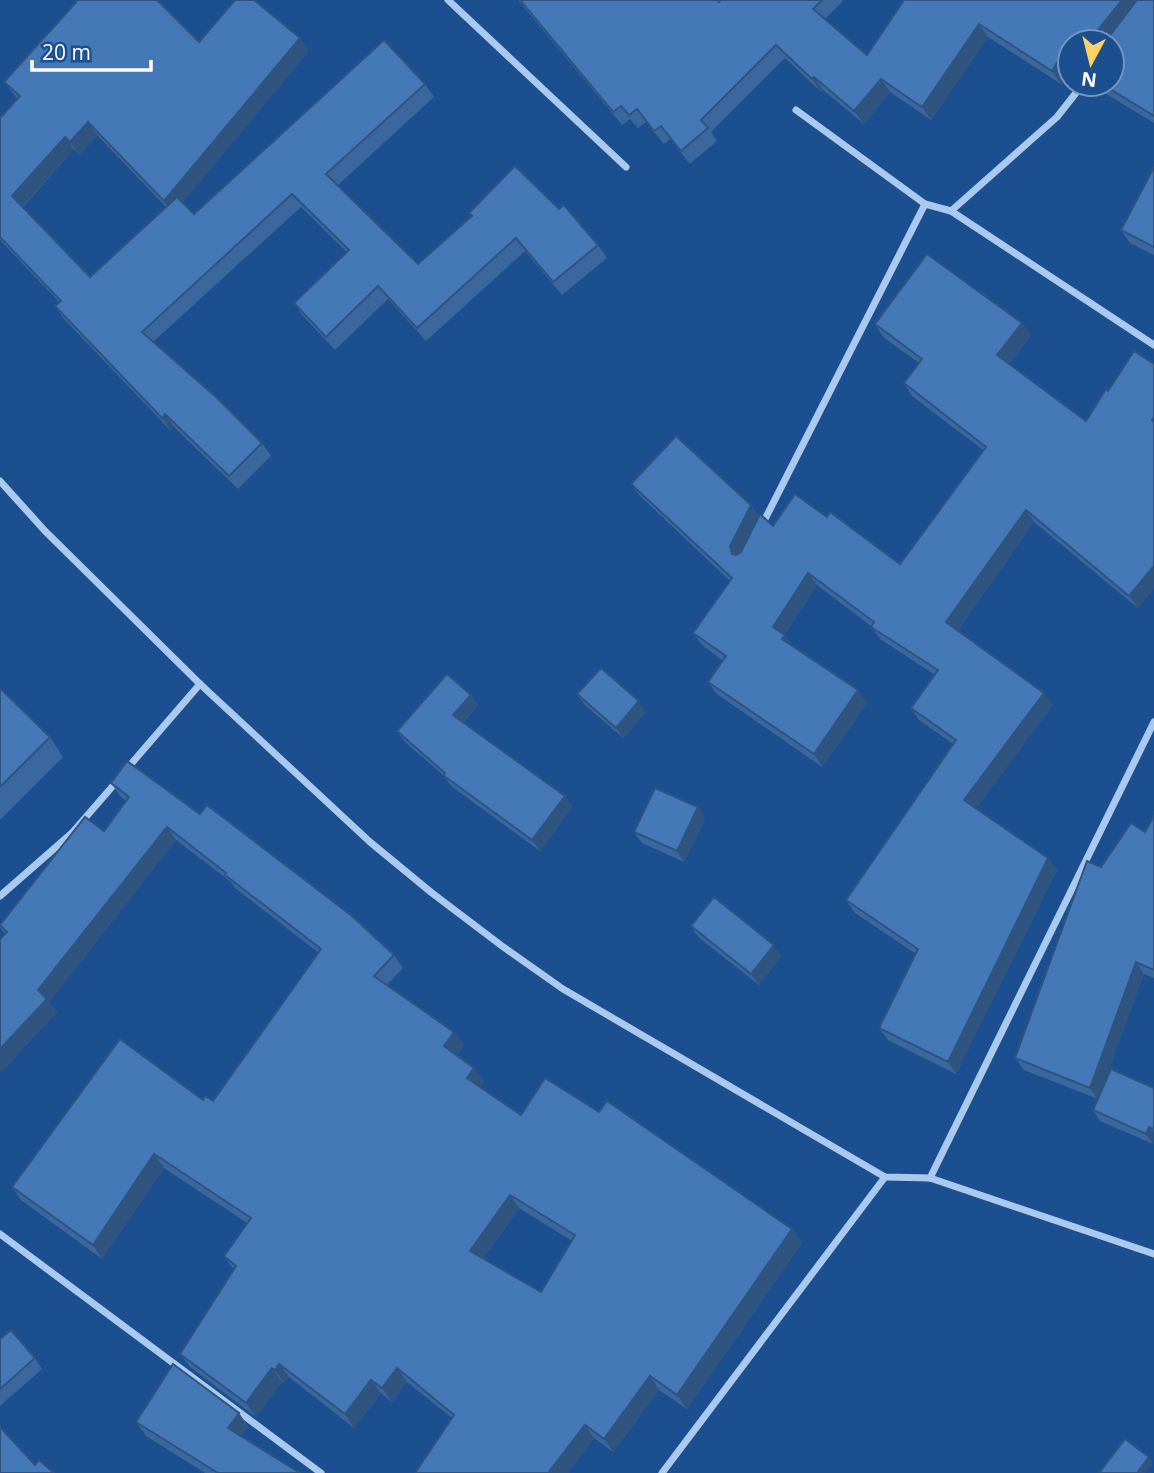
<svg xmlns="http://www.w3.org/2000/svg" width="1154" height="1473" viewBox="0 0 1154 1473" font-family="'Open Sans',sans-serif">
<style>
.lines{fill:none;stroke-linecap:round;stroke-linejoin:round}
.street{stroke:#a9c9ee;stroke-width:7}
.wall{fill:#3a679d;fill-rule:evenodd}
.shaded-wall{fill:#305480}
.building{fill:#4478b7;stroke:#305480;stroke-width:2;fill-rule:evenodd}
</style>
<rect width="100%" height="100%" fill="#1b4f8f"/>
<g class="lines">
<g class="street">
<path d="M448,0L626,167"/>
<path d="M796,110L925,204L951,211L1154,345"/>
<path d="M951,211L1057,117L1083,84"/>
<path d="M0,481L45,531L200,684L370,842L432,893L502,946L563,989L885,1177L930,1178L1154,1254"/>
<path d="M762,525L925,204"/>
<path d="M125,771L200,684"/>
<path d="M0,896L72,833L118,780"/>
<path d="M930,1178L1154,722"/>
<path d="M0,1234L321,1473"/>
<path d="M662,1473L885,1177"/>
</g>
</g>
<g class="wall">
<path d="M518,0H717L719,2L721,0H842L843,1L825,19L867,55L904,0H1154V123L1090,84H1112L1070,42V72L1069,71L1061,84L988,37L931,120L890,92L864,124L823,90L821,92L785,58L711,132L717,141L690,164L670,139L664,144L646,122L638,128L630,119L622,125Z"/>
<path d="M199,42L309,51L182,203L194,214L425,84L434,97L338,185L418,264L471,216L469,213L559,209L598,245L607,258L562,295L525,251L426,341L388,299L335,350L303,316L294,303L347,252L301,207L153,342L262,443L271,456L238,489L174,427L171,431L64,319L55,306L59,302L0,240V118L17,98L4,82ZM97,135L166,207L90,277L23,207L74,149L80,155Z"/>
<path d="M1154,167V255L1130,243L1121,230Z"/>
<path d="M875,324L1031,335L1009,364L1138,608L1034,522L958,630L1053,705L976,808L1048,858L1057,870L956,1074L888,1040L879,1028L916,954L855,913L846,900L953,744L919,720L911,708L935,675L880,639L871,626L817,585L784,635L792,645L867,703L822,767L717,694L708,682L723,661L702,645L693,633L730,581L640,496L631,484L751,505L759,517L773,526L827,517L900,564L983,450L912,396L904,383L919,363L883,337Z"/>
<path d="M0,688L50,737L63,757L0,820Z"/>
<path d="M577,694L646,712L623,738L585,705Z"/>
<path d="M471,695L478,705L464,722L565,796L572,807L540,851L451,786L444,776L405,742L397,731Z"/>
<path d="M111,783L394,955L403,968L387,985L454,1032L464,1045L457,1055L474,1068L484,1082L480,1087L521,1115L802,1243L687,1409L659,1390L613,1452L594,1438L568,1473H415L452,1418L407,1382L392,1402L381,1393L354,1428L289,1377L284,1383L282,1382L256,1417L190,1367L180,1354L234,1270L224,1256L247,1223L164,1168L102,1259L21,1200L12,1187L203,1100L213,1101L319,953L235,888L231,882L176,840L49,1002L57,1012L0,1073L5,934L0,927L104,831L126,801L120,796ZM519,1208L572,1241L541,1292L483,1259Z"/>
<path d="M1154,816V978L1144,974L1102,1088H1154L1153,1144L1100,1121L1093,1110L1098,1099L1024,1070L1015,1058L1101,867L1145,832Z"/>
<path d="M705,818L684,862L642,843L634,832Z"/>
<path d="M691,926L781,956L759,985L698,937Z"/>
<path d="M0,1339L35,1358L42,1369L0,1406Z"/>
<path d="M136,1422L248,1426L241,1436L300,1473H205L146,1436Z"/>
</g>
<g class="shaded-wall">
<path d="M1122,0H1141L1108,42H1102L1097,36L1098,30Z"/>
<path d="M979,24L988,37L931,120L922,107Z"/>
<path d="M300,38L309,51L173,214L164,201Z"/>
<path d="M1060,58L1069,71L1061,84L1052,71Z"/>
<path d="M814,77L823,90L821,92L812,79Z"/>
<path d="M881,79L890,92L864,124L854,111Z"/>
<path d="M88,122L97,135L80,155L70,142Z"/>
<path d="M65,137L74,149L21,208L12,196Z"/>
<path d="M1022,323L1031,335L1006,367L997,355Z"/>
<path d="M165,414L174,427L171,431L162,418Z"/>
<path d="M751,505L759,518L739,558L732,554L730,546Z"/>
<path d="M1026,510L1034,522L955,634L946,622Z"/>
<path d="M1154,566V589L1138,608L1129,596Z"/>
<path d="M808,573L817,585L781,639L773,627Z"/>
<path d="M785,635L793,647L782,639Z"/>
<path d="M858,690L867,703L822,767L814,754Z"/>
<path d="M1044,693L1053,705L973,813L964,800Z"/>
<path d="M471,695L478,705L461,725L453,715Z"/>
<path d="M639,701L646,712L623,738L616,728Z"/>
<path d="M565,796L572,807L540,851L532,840Z"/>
<path d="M698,807L705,818L684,862L677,851Z"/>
<path d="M167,827L176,840L49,1002L57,1012L0,1073V1049L38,990Z"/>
<path d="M1048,858L1057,870L956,1074L948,1062Z"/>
<path d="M774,945L781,956L759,985L751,974Z"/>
<path d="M1136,962L1144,974L1098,1100L1090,1088Z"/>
<path d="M454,1032L464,1045L453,1060L444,1046Z"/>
<path d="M474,1068L484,1082L477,1092L467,1078Z"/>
<path d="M1149,1127L1154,1134L1153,1144L1146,1134Z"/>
<path d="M154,1154L164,1168L102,1259L93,1245Z"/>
<path d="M510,1195L519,1208L479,1265L470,1251Z"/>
<path d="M792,1229L802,1243L687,1409L677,1395Z"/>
<path d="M279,1364L289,1377L284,1383L275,1370Z"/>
<path d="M272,1368L282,1382L256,1417L246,1403Z"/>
<path d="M397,1368L407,1382L392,1402L382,1388Z"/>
<path d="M650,1376L659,1390L613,1452L604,1439Z"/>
<path d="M371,1380L381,1393L354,1428L345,1414Z"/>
<path d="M239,1413L248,1426L237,1441L228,1428Z"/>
<path d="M585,1425L594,1438L568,1473H548Z"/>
<path d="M1149,1457L1153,1463L1145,1473H1137Z"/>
</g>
<g class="building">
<path d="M78,0H157L199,42L235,0H254L300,38L164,201L88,122L70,142L65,137L12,196L90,277L177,197L194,214L384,40L425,84L326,174L418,264L472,216L469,213L515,166L559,209L564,205L598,245L553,282L516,238L417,328L378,286L326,337L294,303L349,250L292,194L142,332L216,397L262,443L229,476L165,414L162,418L55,306L61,301L0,237V118L20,96L4,82Z"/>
<path d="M520,0H717L719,2L721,0H822L813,9L867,55L904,0H1122L1098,30L1097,36L1100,39L1108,38L1137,0H1154V116L1102,84H1112V42H1070V65L1060,58L1052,71L979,24L922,107L881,79L854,111L814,77L812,79L776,45L701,120L708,128L681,151L661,126L654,131L637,109L629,115L621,106L613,112Z"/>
<path d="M1154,167V247L1121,230Z"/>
<path d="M927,254L1022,323L997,355L1086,421L1106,389L1108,391L1134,351L1154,364V417L1152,420L1154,422V566L1129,596L1026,510L946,622L1044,693L964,800L1048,858L948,1062L879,1028L918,949L846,900L956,740L911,708L938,670L871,627L874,622L808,573L773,627L785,635L782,639L858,690L814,754L708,682L726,656L693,633L732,578L631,484L676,436L751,505L730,546L732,554L736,555L741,552L760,514L773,526L795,494L827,517L830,512L900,564L986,447L904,383L922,359L875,324Z"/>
<path d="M601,668L639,701L616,728L577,694Z"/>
<path d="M447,674L471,695L453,715L565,796L532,840L443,775L445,773L397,731Z"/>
<path d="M0,688L50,737L0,787Z"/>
<path d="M127,761L200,814L207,805L352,916L394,955L374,976L454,1032L444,1046L474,1068L467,1078L521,1115L545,1078L599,1112L607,1101L792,1229L677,1395L650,1376L604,1439L585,1425L548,1473H415L454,1415L397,1368L382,1388L371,1380L345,1414L279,1364L275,1370L272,1368L246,1403L180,1354L236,1266L224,1256L251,1218L154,1154L93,1245L12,1187L120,1039L203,1100L205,1096L213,1101L321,949L225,875L226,873L167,827L38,990L47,999L0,1049V939L7,932L0,925L85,817L104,831L129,797L111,783ZM510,1195L575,1235L541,1292L470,1251Z"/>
<path d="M655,788L698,807L677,851L634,832Z"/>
<path d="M1154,816V970L1136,962L1090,1088L1015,1058L1087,861L1101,867L1131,823L1145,832Z"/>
<path d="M714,897L774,945L751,974L691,926Z"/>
<path d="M1111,1069L1154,1088V1129L1149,1127L1146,1134L1093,1110Z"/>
<path d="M11,1330L35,1358L0,1389V1339Z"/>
<path d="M173,1364L239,1413L228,1428L300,1473H218L136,1422Z"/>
<path d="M0,1427L35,1465L39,1460L54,1473H0Z"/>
<path d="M1125,1439L1149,1457L1137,1473H1099Z"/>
</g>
<g transform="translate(1091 63) rotate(187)"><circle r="33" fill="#1b4f8f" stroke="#7695bc" stroke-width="2"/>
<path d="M0-5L12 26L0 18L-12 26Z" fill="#ffd166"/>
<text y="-10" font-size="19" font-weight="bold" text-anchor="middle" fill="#ffffff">N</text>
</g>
<path d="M32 60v10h119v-10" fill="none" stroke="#ffffff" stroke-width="3.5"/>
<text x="42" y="60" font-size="21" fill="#ffffff" stroke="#1b4f8f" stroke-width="5" paint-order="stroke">20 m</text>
</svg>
